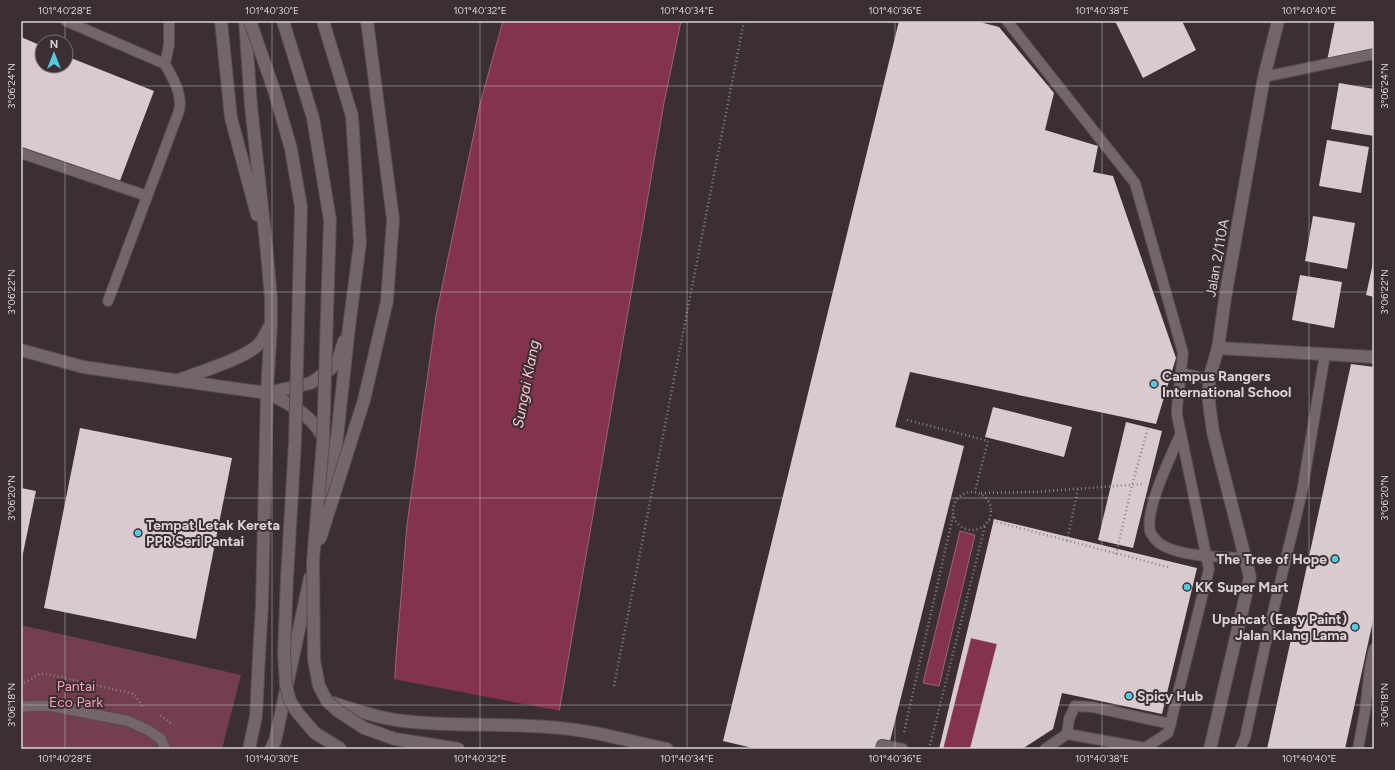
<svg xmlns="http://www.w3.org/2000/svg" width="1395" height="770" viewBox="0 0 1395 770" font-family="Figtree,sans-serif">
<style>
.green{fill:#733e4e}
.water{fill:#84334e;stroke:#9e6376}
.pier{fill:#3b2f32}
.building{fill:#d9cacd}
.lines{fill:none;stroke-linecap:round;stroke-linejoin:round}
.lane-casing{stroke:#564c4e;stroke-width:12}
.street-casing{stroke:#564c4e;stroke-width:14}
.secondary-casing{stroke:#564c4e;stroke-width:14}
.path{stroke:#8d8386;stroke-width:2.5;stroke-dasharray:1 3;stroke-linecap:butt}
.lane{stroke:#736568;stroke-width:10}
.street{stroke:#736568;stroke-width:12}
.secondary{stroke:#736568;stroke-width:12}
.secondary-bridge-casing{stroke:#564c4e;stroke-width:14;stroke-linecap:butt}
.secondary-bridge{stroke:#736568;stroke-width:12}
.ticks{fill:none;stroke:#dbd3d5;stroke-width:1;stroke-opacity:0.45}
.poi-dot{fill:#55cadf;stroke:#3b2f32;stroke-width:1.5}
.labels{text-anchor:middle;stroke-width:4;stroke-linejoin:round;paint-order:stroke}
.street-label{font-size:14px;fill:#dbd3d5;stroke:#3b2f32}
.poi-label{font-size:14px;font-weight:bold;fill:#dbd3d5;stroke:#3b2f32;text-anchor:start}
.park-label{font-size:14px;fill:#fd9fba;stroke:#3b2f32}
.water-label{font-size:15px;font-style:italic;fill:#f9c8d4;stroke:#3b2f32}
.neatline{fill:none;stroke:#dbd3d5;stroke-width:1.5}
.ticks-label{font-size:10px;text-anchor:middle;fill:#dbd3d5}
</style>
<rect width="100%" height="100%" fill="#3b2f32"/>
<path class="green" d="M21,625L241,675L222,749H21Z"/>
<g class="water">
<path d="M503,21H681L664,103L557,724L391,749L396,657L407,525L436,316L480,104Z"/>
<path d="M960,531L975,535L939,686L923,683Z"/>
<path d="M971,638L997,644L970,749H943Z"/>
</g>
<path class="pier" d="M393,679L561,711L554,749H389Z"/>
<g class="building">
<path d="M899,21H976L999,27L1054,93L1045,130L1098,146L1093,172L1113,176L1176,358L1156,424L910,372L895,427L964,446L888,749H757L723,741Z"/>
<path d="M1115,21H1182L1196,50L1143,78Z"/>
<path d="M1335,21H1374V48L1327,61Z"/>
<path d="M21,37L42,46V66H66V56L154,91L118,186L21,148Z"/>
<path d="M1339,83L1374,89V136L1331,129Z"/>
<path d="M1327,140L1369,147L1361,193L1319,186Z"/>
<path d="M1313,216L1355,223L1347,269L1305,261Z"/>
<path d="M1373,263H1374V297L1366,295Z"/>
<path d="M1300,275L1342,282L1334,328L1292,320Z"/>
<path d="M1351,364L1374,367V616L1345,749H1267Z"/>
<path d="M993,407L1072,427L1064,457L985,437Z"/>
<path d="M1126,422L1162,431L1133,548L1098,540Z"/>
<path d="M80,428L232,458L196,639L44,608Z"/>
<path d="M21,488L36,491L22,558H21Z"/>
<path d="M994,519L1197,568L1162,714L1062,693L1053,729L1022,749H970L997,644L971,638L943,749H939Z"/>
</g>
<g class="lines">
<g class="lane-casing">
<g id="lane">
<path d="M66,21L165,64L169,45V21"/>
<path d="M1007,21L1135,183L1183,353L1177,408V415L1209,569L1168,733L1145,748L1067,734L1045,749"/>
<path d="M1264,77L1374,54"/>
<path d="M21,153L147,196"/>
<path d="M108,301L179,111C183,94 173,79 165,64"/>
<path d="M1181,373L1209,379"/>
<path d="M1181,433C1172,454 1145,508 1150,531C1151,534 1156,541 1159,543C1178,557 1222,557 1245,558"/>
<path d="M21,707L32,706H51L128,721L148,730L161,739L165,749"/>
<path d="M1067,734L1069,719L1075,706L1092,707L1171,724"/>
<path d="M881,749L882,745L903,749"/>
<path d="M1240,749L1245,738L1267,637L1302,492L1325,354"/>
<path d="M1358,749L1365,711L1370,667L1374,649"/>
</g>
</g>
<g class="street-casing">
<g id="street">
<path d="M1278,21L1264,77L1226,292L1218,348L1374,357"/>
<path d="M21,350L83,367L267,393C303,409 326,426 332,467"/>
<path d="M179,380C199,372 247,358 260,343C264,338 267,330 271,324"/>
<path d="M267,393L311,383L329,370L337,363L344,341"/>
<path d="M1210,749L1250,577L1213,432L1209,403V379L1218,348"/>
</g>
</g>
<g class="secondary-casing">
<g id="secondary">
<path d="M221,21L231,118L257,215"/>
<path d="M245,21L251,106L267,253L271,299V324L267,393L262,605L259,656L256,716L249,749"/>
<path d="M323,21L352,116L360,243L349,327L333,474L326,505"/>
<path d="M327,701C352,709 377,718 403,721C452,727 500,723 548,727C588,729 628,741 667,749"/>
<path d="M271,749L275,741L310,578"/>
</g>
</g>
<g class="path">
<path d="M907,420L988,441L975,491"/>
<circle cx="972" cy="511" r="19"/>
<path d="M981,493L1034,492L1142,484"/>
<path d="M989,520L1168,567"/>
<path d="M1067,541L1078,489"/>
<path d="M1116,554L1132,485L1148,428"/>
<path d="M21,685L39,674H47L134,694L144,709"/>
<path d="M614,686L744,21"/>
<path d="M160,716L166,719L172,725"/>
<path d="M904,732L953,516"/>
<path d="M929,749L985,526"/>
</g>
<use href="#lane" class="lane"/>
<use href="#street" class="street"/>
<use href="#secondary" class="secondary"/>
<g class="secondary-bridge-casing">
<g id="secondary-bridge">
<path d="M250,21L275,93L291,149L301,207L295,442L287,578L284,653L286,685L290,701L297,712L315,733L341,749"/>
<path d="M283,21L313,118L330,220L323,441L313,561L314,660L319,686L327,701L338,711L364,728L395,739L459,749"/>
<path d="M320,539L364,400L387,301L393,219L367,21"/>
</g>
</g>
<use href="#secondary-bridge" class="secondary-bridge"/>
</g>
<path class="ticks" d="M65,21V42M272,21V749M480,21V749M687,21V749M895,21V749M1102,21V749M1309,21V749M65,66V749M21,86H1374M21,292H1374M21,498H1374M21,705H1374"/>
<g class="poi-dot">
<circle cx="1154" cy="384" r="4"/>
<circle cx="138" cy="533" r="4"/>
<circle cx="1335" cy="559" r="4"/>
<circle cx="1187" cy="587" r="4"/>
<circle cx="1355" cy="627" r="4"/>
<circle cx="1129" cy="696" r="4"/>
</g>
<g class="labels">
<g class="street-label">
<text transform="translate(1217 258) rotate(-80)" y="5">Jalan 2/110A</text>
</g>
<g class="poi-label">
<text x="1162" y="381">Campus Rangers<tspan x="1162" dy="16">International School</tspan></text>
<text x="146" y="530">Tempat Letak Kereta<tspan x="146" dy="16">PPR Seri Pantai</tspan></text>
<text x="1327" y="564" text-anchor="end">The Tree of Hope</text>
<text x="1195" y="592">KK Super Mart</text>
<text x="1347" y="624" text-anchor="end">Upahcat (Easy Paint)<tspan x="1347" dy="16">Jalan Klang Lama</tspan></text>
<text x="1137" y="701">Spicy Hub</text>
</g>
<g class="park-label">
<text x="76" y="691">Pantai<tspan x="76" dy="16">Eco Park</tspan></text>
</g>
<g class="water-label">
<text transform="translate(526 384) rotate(-79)" y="5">Sungai Klang</text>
</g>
</g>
<rect width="1395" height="770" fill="none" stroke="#3b2f32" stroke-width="44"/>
<g transform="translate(54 54)"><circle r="19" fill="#3b2f32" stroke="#7b7173"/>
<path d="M0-3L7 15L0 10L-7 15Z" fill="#55cadf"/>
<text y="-6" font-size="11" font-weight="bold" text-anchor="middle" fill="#dbd3d5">N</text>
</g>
<rect x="22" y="22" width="1351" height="726" class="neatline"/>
<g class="ticks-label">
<text x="65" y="14">101°40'28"E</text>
<text x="272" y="14">101°40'30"E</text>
<text x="480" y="14">101°40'32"E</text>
<text x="687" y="14">101°40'34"E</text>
<text x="895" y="14">101°40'36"E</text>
<text x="1102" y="14">101°40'38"E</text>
<text x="1309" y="14">101°40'40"E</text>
<text transform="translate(11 86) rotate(-90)" y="4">3°06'24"N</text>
<text transform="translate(1384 86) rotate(-90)" y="4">3°06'24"N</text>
<text transform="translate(11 292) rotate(-90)" y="4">3°06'22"N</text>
<text transform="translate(1384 292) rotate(-90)" y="4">3°06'22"N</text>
<text transform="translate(11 498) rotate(-90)" y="4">3°06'20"N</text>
<text transform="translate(1384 498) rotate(-90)" y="4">3°06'20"N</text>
<text transform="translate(11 705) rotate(-90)" y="4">3°06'18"N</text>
<text transform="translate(1384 705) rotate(-90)" y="4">3°06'18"N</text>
<text x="65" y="762">101°40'28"E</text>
<text x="272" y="762">101°40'30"E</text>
<text x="480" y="762">101°40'32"E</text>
<text x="687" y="762">101°40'34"E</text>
<text x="895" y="762">101°40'36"E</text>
<text x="1102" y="762">101°40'38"E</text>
<text x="1309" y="762">101°40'40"E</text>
</g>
</svg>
